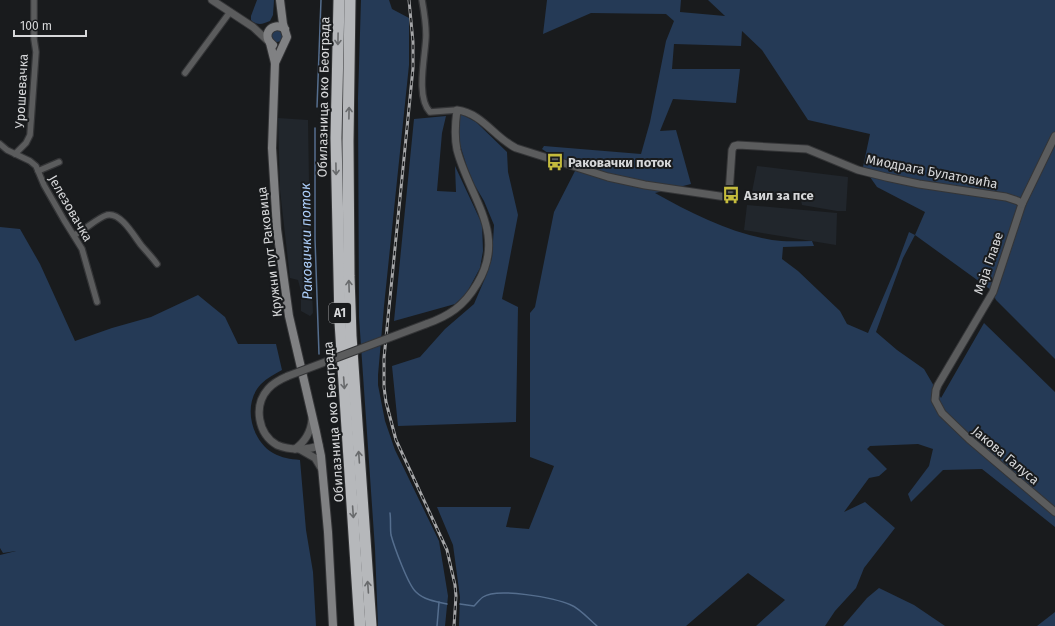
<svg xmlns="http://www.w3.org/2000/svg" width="1055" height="626" viewBox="0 0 1055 626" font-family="'Fira Sans',sans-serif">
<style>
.built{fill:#21262c}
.green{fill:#253a56;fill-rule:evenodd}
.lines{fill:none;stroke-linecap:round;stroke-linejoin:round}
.stream{stroke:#556e8e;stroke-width:1.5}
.minor-casing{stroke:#343537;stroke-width:8}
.tertiary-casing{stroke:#343537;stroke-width:9}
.secondary-casing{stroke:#343537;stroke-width:10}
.motorway-casing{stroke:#343537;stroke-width:13}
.minor{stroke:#5b5c5d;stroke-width:5.5}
.tertiary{stroke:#5b5c5d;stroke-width:7}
.secondary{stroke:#808183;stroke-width:8}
.motorway{stroke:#b6b8bb;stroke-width:11}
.rail-casing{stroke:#a5a6a8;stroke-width:3}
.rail{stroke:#191b1d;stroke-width:1.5;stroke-dasharray:4.5;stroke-linecap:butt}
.tertiary-bridge-casing{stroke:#343537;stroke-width:9;stroke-linecap:butt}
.tertiary-bridge{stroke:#5b5c5d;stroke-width:7}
.oneway{stroke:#686a6c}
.labels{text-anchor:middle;stroke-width:4;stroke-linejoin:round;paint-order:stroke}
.shield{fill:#191b1d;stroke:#9e9fa1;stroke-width:1}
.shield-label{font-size:12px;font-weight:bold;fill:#d7d8da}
.street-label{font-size:13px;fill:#d7d8da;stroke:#191b1d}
.poi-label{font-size:13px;font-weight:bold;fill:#d7d8da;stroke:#191b1d;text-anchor:start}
.water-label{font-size:14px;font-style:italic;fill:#accdf8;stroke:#191b1d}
</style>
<rect width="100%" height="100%" fill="#191b1d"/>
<g class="built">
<path d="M278,118L308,120L310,244L313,313L310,316L301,311V291L298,280L290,278L280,190Z"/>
<path d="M757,166L848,177L846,211H837L802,205L801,200L752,192Z"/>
<path d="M747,205L837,213L836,245L744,230Z"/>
</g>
<g class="green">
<path d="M257,0H274L273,15L270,21C263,24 257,26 251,20V16Z"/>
<path d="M361,0H389L392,9L409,18V65L384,306L378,375V385L385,421L395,450L439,541L448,596L445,626H378L375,549L359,317L358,98Z"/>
<path d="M547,0H681L680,12L725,16L708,0H1055V359L996,300L991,290L915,235L903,258L876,332L897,350L924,369L941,398L984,323L1055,392V527L982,469L943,470L911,502L908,494L929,466L933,449L918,444L870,446L867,449L887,469L879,476L869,478L844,512L865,502L895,528L864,568L856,588L835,611L825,626H756L785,600L748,573L686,626H459L460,597L453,545L437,507H511L506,527L529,529L554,466L530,457V313L535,307L554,212L575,171L542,149L544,146L641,154L650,122L666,41L674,21L666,14L591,13L543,34ZM742,31L762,50L808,120L870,134L863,167L877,187L925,212L915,235L909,232L896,267L868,333L847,324L840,311L798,271L782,259L783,247L814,246L812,241C799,241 784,242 772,240C730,233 691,213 655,193L691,184L676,130L660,131L673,99L736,103L740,69H672L674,44L741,46Z"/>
<circle cx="277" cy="36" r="6"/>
<path d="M459,113L476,122L507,152L508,172L518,215L502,299L518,307L516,422L398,426L392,366L420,357L445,329L474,304L486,276L492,258L494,225L484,201L474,184L467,167L459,142L458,126Z"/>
<path d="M446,116L442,133L437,191L456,192L455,166L482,224L483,251L480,268L466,294L455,304L394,321L414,119Z"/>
<path d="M0,227L20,229L40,264L75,341L112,328L151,317L198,295L225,317L238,344H276L282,370C275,374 267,378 261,384C242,404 251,440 273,453C282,458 290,459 300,460L306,530L313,572L316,626H0V555L16,551L3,553L0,548Z"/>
<path d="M879,588L914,605L945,626H843L867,598Z"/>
<path d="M1055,612V626H1037Z"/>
</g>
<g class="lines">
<g class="stream">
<path d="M317,107L321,0"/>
<path d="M315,128V239L319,354"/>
<path d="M390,513C391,520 390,528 391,535C394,546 408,585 416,592C424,600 437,602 447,604"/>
<path d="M460,604L474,606C477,603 480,599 483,597C497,587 555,598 571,605C579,608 590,620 597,626"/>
<path d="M437,626L439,602"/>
</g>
<g class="minor-casing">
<g id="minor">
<path d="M422,0C424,11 426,23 426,35C426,54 415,96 430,112L457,110"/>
<path d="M185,73L230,12"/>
<path d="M0,144L7,150L30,161L36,166L44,185L64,220L82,249L97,302"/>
<path d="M15,154L26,143L30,135L36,52L34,39V0"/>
<path d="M38,171L59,162"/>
<path d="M74,235C86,230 95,219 107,215C121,212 134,236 141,245C146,251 152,257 157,264"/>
</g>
</g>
<g class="tertiary-casing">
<g id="tertiary">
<path d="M212,0L253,27L268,41"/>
<path d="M1055,136L1022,204L993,292L938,385L936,390L935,400L942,413L969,439L1055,512"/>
<path d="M426,324C449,316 464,306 477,284C508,234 469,197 457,150C454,136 455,124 457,110C482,113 495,138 516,148L608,177L645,185L726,197L729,194L732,150L734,146L738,145L807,149L858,170L886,177L919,184L1006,197L1018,201L1022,204"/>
<path d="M288,376C281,379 273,383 268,389C253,406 258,434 277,445C284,448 291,449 298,449C306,449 313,449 319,445"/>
<path d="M295,449C306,441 311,432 312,419"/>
<path d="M301,450L315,458L321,468"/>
</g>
</g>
<g class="secondary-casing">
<g id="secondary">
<path d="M270,43L275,63L272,148L277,229L289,316L316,432L321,456L328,532L333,626"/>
<path d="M273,45C260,36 272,20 285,29"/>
<path d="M275,63L287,37L283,24L280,0"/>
</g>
</g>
<g class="motorway-casing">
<g id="motorway">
<path d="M339,0L336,138L340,322L360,626"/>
<path d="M350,0L348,141L349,276L351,336L371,626"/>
</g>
</g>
<use href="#minor" class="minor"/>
<use href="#tertiary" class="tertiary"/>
<use href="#secondary" class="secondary"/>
<use href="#motorway" class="motorway"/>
<g class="rail-casing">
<path id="rail" d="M409,0L413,42V68L384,358V387L386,402L396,440L447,550L455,585L456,596L454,626"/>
</g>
<use href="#rail" class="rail"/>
<g class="tertiary-bridge-casing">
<path id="tertiary-bridge" d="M288,376L426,324"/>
</g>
<use href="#tertiary-bridge" class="tertiary-bridge"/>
</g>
<defs><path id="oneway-shaft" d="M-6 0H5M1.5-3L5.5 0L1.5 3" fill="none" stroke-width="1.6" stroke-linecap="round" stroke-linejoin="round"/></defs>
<g class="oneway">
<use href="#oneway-shaft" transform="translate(338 39) rotate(91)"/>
<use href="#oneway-shaft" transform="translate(349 113) rotate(-89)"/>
<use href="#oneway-shaft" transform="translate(336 169) rotate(89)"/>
<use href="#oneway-shaft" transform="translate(349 286) rotate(-92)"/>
<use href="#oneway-shaft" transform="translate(344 383) rotate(86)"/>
<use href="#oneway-shaft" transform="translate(359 457) rotate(-94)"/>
<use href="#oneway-shaft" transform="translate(353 512) rotate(86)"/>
<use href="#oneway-shaft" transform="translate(368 587) rotate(-94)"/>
</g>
<defs>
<g id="bus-bare" transform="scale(1.38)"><path d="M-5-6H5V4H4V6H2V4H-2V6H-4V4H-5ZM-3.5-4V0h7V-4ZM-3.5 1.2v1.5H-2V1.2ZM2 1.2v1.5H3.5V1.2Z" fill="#c5bc3d" stroke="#191b1d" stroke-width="2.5" paint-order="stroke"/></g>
</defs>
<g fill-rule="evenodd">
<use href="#bus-bare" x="555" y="162"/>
<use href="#bus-bare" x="731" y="195"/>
</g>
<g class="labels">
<rect class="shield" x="329" y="303" width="22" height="20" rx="3"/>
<g class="shield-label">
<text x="340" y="317">A1</text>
</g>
<g class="street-label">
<text transform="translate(21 91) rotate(-87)" y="5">Урошевачка</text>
<text transform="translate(323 97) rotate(-89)" y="5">Обилазница око Београда</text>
<text transform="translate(932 171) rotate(11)" y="5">Миодрага Булатовића</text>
<text transform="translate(71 208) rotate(60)" y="5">Јелезовачка</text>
<text transform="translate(269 252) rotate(-97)" y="5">Кружни пут Раковица</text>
<text transform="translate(988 263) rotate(-71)" y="5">Маја Главе</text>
<text transform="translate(333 422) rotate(-94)" y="5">Обилазница око Београда</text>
<text transform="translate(1006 455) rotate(40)" y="5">Јакова Галуса</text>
</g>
<g class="poi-label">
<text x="568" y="167">Раковачки поток</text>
<text x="744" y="200">Азил за псе</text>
</g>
<g class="water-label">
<text transform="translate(306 241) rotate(-91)" y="5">Раковички поток</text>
</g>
</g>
<path d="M14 30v6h72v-6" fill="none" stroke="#d7d8da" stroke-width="2"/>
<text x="20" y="30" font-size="12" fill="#d7d8da" stroke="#191b1d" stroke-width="3" paint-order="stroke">100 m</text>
</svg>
